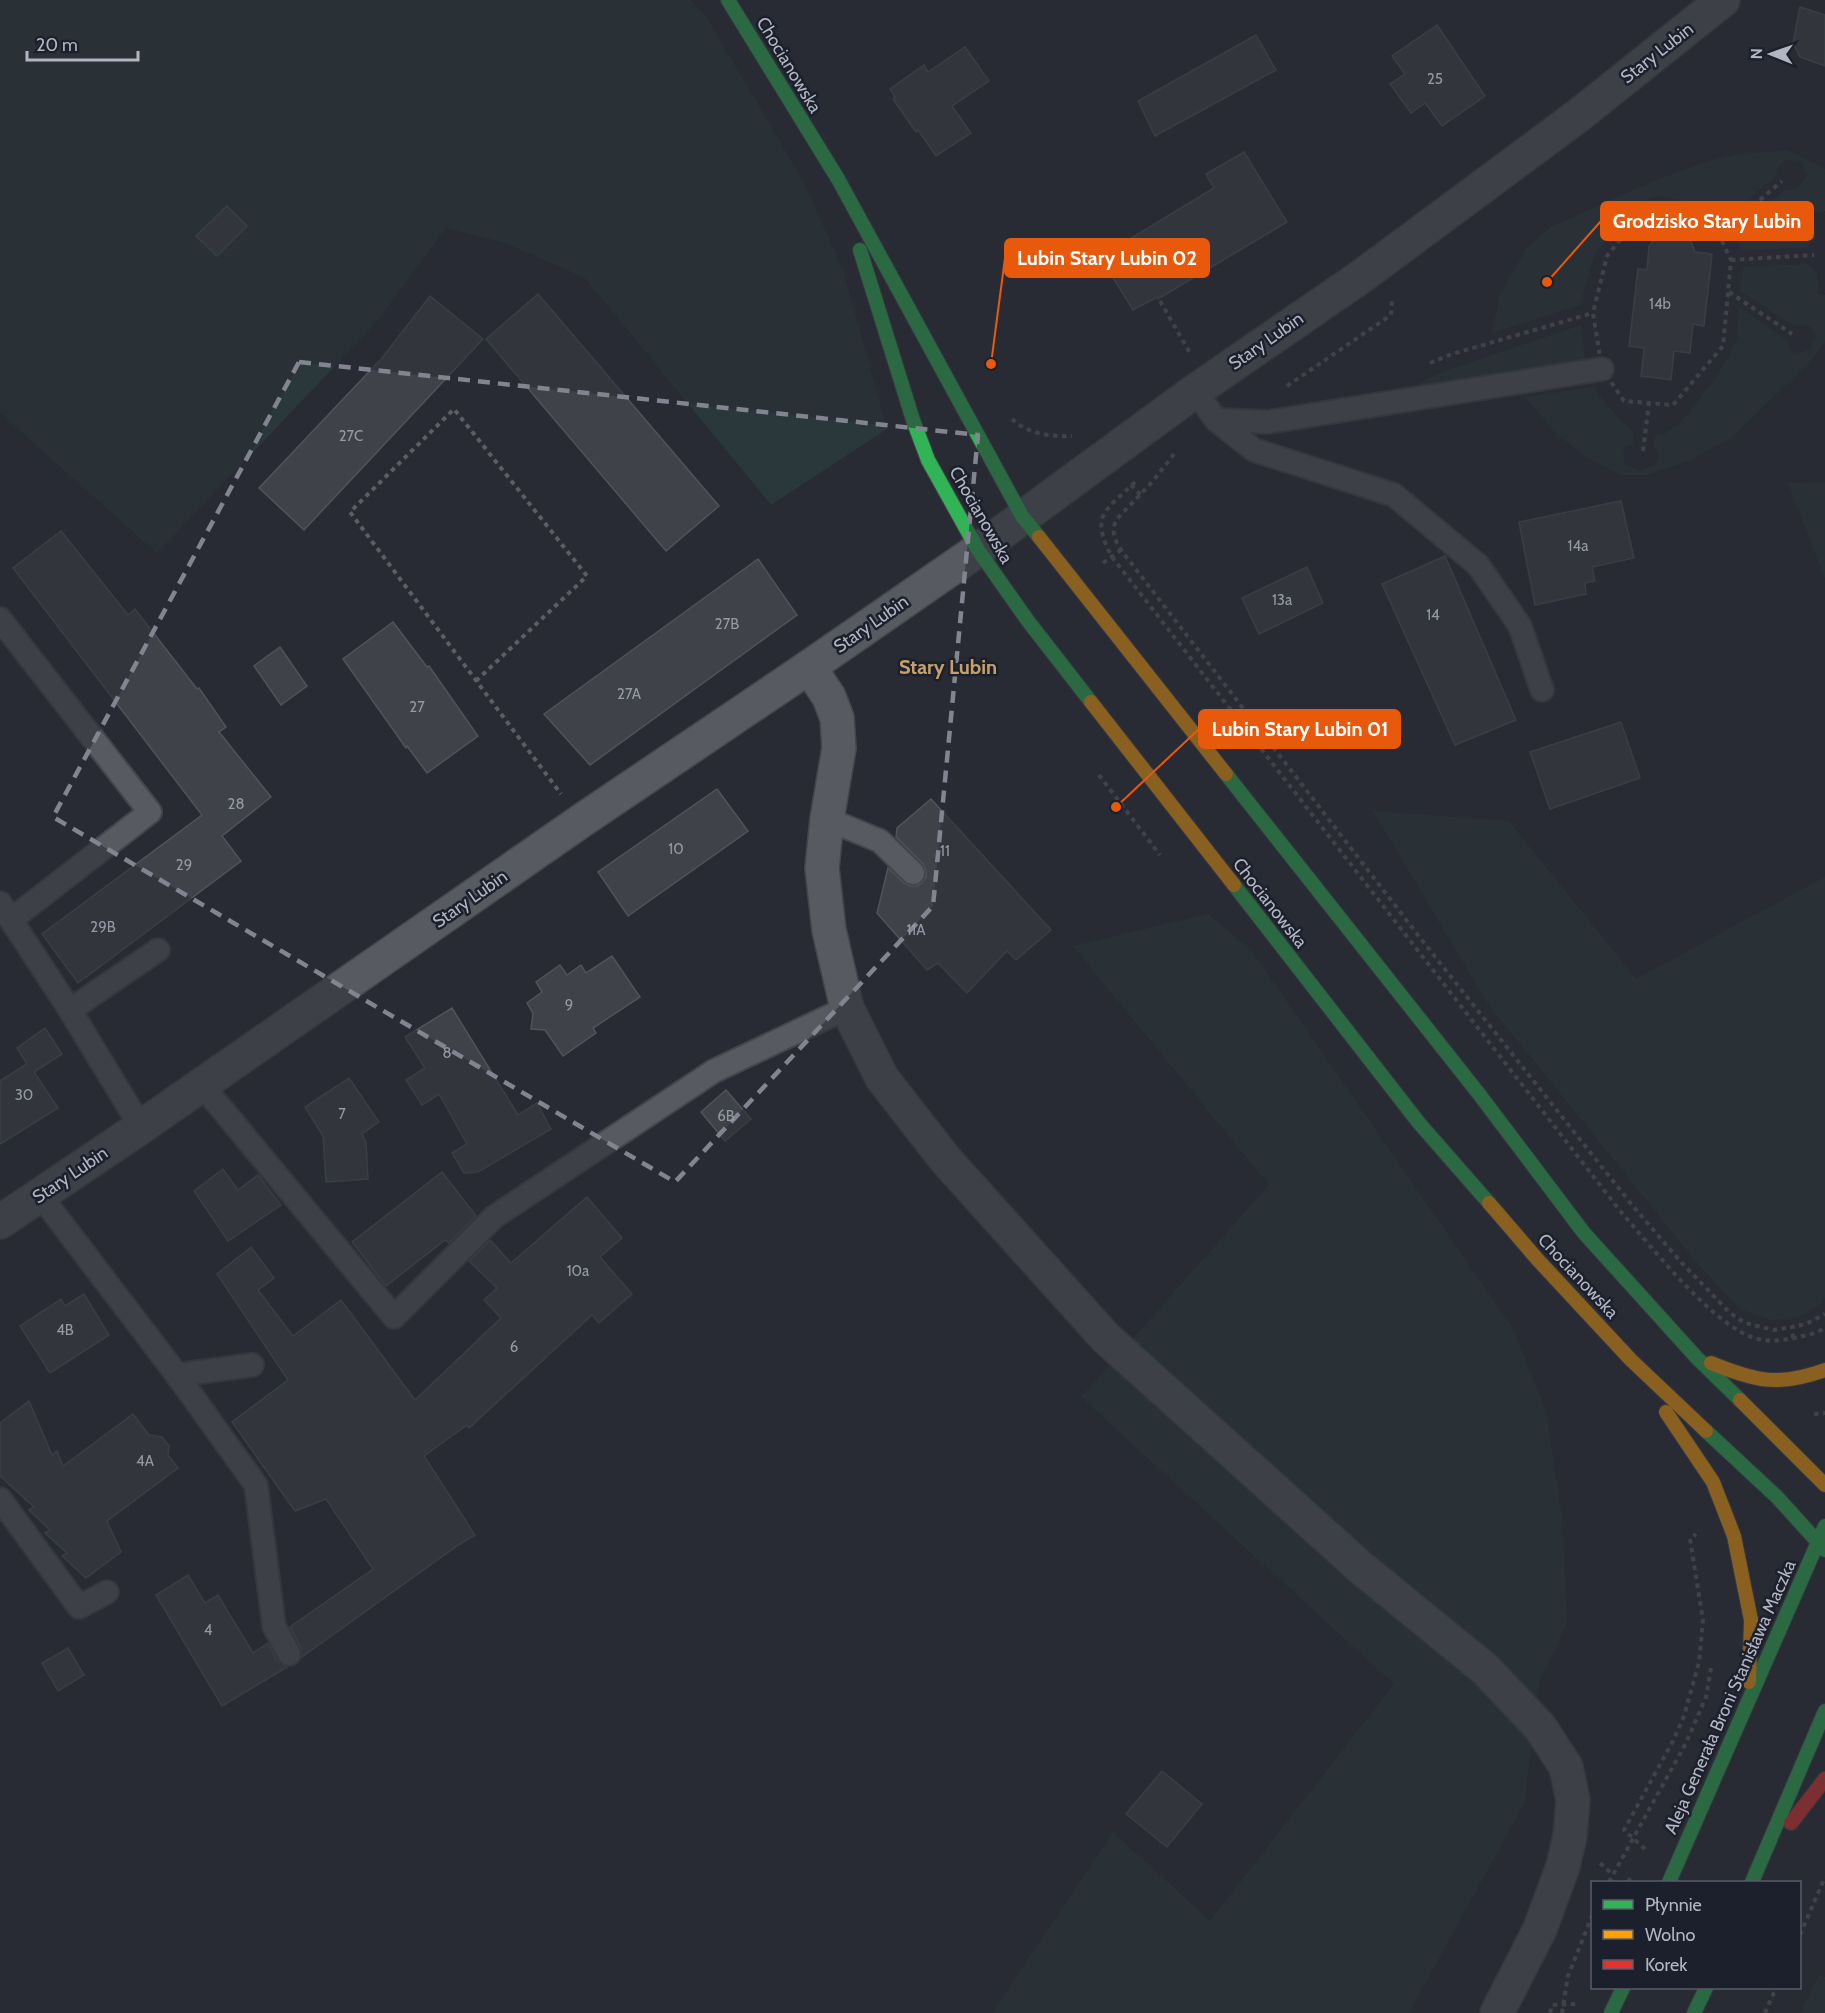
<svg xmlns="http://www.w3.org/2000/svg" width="1825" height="2013" viewBox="0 0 1825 2013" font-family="Cabin,sans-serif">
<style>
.green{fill:#2a373b}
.building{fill:#3f4248;stroke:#4f535b;stroke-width:1.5}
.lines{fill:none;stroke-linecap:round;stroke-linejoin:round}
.lane-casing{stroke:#44464c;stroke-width:26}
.street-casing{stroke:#44464c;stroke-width:36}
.fast-casing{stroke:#44464c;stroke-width:16}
.slow-casing{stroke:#44464c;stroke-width:16}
.jam-casing{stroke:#44464c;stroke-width:16}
.path{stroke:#5c5e64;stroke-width:4;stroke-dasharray:4.5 4.5;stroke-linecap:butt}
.lane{stroke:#575a61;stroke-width:22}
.street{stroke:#575a61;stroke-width:33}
.fast{stroke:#30b455;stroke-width:14}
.slow{stroke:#ff9f0a;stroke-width:14}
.jam{stroke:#e5322d;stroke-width:14}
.marked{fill:none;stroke:#828591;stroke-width:4.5;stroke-dasharray:12 8;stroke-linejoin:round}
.labels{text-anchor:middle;stroke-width:5;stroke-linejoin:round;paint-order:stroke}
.number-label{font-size:15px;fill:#9599a4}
.street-label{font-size:18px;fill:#b2b6c3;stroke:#1c202c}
.neighbourhood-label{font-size:20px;font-weight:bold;fill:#c6a06a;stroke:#1c202c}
.leader{fill:none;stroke:#e8590c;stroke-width:2}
.callout-dot{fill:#e8590c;stroke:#1c202c;stroke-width:2}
.callout{fill:#e8590c;stroke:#e8590c;stroke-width:2}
.callout-label{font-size:20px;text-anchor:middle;font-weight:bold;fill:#fff}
</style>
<rect width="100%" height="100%" fill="#282b33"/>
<g class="green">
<path d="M0,0H691L707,18L802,179L842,267L887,429L771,505L585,278L506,243L446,228L376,323L157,553L0,413Z"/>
<path d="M1787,150L1825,169V211L1813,213L1816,237L1807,247L1740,251L1739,242L1734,232L1785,190L1797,189L1808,175L1800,161L1787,160L1778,166L1776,176L1719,223L1690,202L1658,196L1644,200L1628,213L1595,254L1580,305L1491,333L1501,292L1527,248L1551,227L1654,181L1708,161L1733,155Z"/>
<path d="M1807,264L1817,273L1818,295H1825V342L1808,364L1732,437L1689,461L1647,475H1621L1596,463L1557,435L1525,397L1593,387L1620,420L1633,431V443L1624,449L1623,456L1625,464L1640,471L1654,465L1659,456L1654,448L1655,435L1664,434L1680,423L1715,380L1737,340L1739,307L1787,340L1789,348L1794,354C1806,353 1811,349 1816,337L1812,328L1803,324L1794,326L1740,291L1743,267Z"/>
<path d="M1581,325L1585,359L1445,385L1411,388L1442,372Z"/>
<path d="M1825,482V579L1788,483Z"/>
<path d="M1373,811L1509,821L1636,979L1825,877V1298L1822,1303L1800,1317L1772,1320L1740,1309L1698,1264L1488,1004Z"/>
<path d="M1208,914L1252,951L1514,1330L1546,1410L1562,1518L1567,1623L1540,1681L1524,1804L1409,2013H992L1113,1832L1210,1921L1394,1684L1081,1397L1269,1185L1073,946Z"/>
<path d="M1819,1976L1825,1977V2013H1800Z"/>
</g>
<g class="building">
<path d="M1800,7L1825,15V66L1800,57L1793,43Z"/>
<path d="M1437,25L1485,96L1442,126L1425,103L1411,113L1390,84L1405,74L1392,56Z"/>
<path d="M1256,35L1276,70L1155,136L1138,101Z"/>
<path d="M965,47L989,81L952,106L971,133L936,156L918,130L916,132L893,99L895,97L890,89L924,65L928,72Z"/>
<path d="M1244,152L1287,222L1158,299L1157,297L1133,310L1100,257L1214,188L1206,174Z"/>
<path d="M227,206L247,226L217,256L196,236Z"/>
<path d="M1663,229L1687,231L1695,252L1712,254L1704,326L1693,324L1690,353L1674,351L1671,380L1641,376L1644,348L1629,346L1638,269L1647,270L1649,246Z"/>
<path d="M538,294L719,506L666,551L486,339Z"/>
<path d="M430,296L483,339L304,530L259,488L382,358Z"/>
<path d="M1621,501L1634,558L1592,567L1595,581L1585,583L1586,594L1535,605L1519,522Z"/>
<path d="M61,531L128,615L135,609L197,689L199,688L226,727L219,732L271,797L222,836L241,861L78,983L42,934L202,815L13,568Z"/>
<path d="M1445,556L1516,720L1455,745L1382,584Z"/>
<path d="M758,559L797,615L590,765L544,714Z"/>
<path d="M1307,567L1323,603L1259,634L1242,598Z"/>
<path d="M393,622L427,667L429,666L478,736L427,773L407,746L406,748L343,659Z"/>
<path d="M280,647L307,686L281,705L254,666Z"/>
<path d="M1621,722L1640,778L1550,809L1530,752Z"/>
<path d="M717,789L748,831L628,916L598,872Z"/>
<path d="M931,799L1051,930L1016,960L1007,951L967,993L938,963L927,970L877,913L888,868L904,883L910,886H917L922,883L926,877V870L923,864L896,837L897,828Z"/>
<path d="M612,956L640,997L593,1028L596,1033L563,1056L545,1030L531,1029L533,1013L527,1003L542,992L536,982L560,965L567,975L581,965L586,973Z"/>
<path d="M452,1008L518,1115L537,1103L551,1129L478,1172L464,1173L452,1153L467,1144L439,1094L422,1105L406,1080L425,1068L405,1037Z"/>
<path d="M45,1028L62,1054L34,1072L58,1108L0,1144V1081L27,1064L17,1048Z"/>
<path d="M349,1078L379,1122L362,1134L366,1142L368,1179L326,1182L323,1136L305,1107Z"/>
<path d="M726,1090L751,1119L725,1141L701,1112Z"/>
<path d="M223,1169L238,1190L258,1175L281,1205L228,1241L194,1191Z"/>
<path d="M442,1172L476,1216L449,1243L445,1240L386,1286L352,1242Z"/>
<path d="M587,1197L622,1238L600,1257L632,1294L599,1323L592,1315L469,1428L467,1425L424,1456L475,1535L457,1546L302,1657L301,1648L290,1627L373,1569L326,1499L295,1511L232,1422L288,1380L217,1274L251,1247L274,1278L258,1290L293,1336L341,1300L415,1400L501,1318L484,1300L497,1288L469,1261L490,1240L511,1263Z"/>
<path d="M84,1294L109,1335L50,1373L20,1326L61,1299L65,1306Z"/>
<path d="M29,1401L52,1455L57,1451L63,1466L133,1414L149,1435L162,1437L169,1446L168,1455L178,1468L107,1521L121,1552L86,1578L62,1556L67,1553L45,1533L50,1530L29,1510L34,1507L0,1476V1423Z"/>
<path d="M188,1575L205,1603L218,1595L253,1653L268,1643L277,1661L287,1667L222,1706L156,1595Z"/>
<path d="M68,1648L84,1675L58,1691L42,1663Z"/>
<path d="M1162,1771L1202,1804L1167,1847L1126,1814Z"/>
</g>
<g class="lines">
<g class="lane-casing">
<g id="lane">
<path d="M1195,391L1216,420L1254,450L1394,495L1478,565L1520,626L1542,690"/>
<path d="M1216,420L1268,422L1602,369"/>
<path d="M0,619L150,812L12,919"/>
<path d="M827,819L880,841L913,873"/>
<path d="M0,903L70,1010L141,1127"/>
<path d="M70,1010L158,950"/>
<path d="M202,1085L394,1317L494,1217L714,1071L847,1008"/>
<path d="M40,1195L177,1375L256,1485L274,1626L289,1654"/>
<path d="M177,1375L252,1365"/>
<path d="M0,1499L79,1607L107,1592"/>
</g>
</g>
<g class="street-casing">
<g id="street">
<path d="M809,667L829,697L837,718L839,748L827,819L822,868L829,930L847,1008L882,1078L945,1159L1105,1337L1360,1567L1485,1669L1540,1727L1566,1767L1573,1800L1570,1836L1563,1866L1540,1929L1497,2013"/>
<path d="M0,1222L141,1127L581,821L809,667L978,550L1195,391L1362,276L1579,115L1723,0"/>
</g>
</g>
<g class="fast-casing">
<g id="fast">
<path d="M728,0L838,179L1022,516L1039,537"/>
<path d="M860,250L913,420L928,460L978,550L1028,621L1091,702"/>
<path d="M1226,774L1479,1094L1584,1233L1697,1358L1740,1400"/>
<path d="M1234,885L1419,1123L1489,1203"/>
<path d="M1706,1431L1777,1497L1825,1550"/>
<path d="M1669,1882L1825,1526"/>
<path d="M1752,1882L1825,1711"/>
<path d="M1611,2013L1623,1988"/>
<path d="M1694,2013L1706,1988"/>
</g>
</g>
<g class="slow-casing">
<g id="slow">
<path d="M1039,537L1226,774"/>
<path d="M1091,702L1234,885"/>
<path d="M1489,1203L1538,1260L1631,1360L1706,1431"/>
<path d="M1711,1363C1755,1381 1778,1387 1825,1370"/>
<path d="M1740,1400L1825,1485"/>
<path d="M1666,1412L1713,1482L1734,1536L1751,1620L1749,1682"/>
</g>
</g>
<g class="jam-casing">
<path id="jam" d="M1791,1823L1825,1779"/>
</g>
<g class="path">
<path d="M1660,210L1691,216L1719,235L1731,260L1723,346L1673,405L1624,401L1602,369L1593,313L1607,256L1636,220Z"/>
<path d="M1719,235L1782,181"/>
<path d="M1731,260L1814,255"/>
<path d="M1729,292L1792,334"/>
<path d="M1160,301L1190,353"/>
<path d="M1430,363L1452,354L1593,313"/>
<path d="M1287,386L1391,315L1392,299"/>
<path d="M1012,419C1027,434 1052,437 1072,436"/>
<path d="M1643,451L1649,403"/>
<path d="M1174,454L1153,481L1116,520C1111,532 1115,540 1121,550L1421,939L1632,1205L1680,1261L1730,1313L1745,1323L1774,1330L1792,1327"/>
<path d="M1135,482C1106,511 1089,514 1112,557L1621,1212C1651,1246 1715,1329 1758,1339C1772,1342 1786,1340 1799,1337C1808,1335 1818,1333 1825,1328"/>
<path d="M1131,485L1141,495"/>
<path d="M1103,563L1121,550"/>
<path d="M476,681L587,576L454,409L350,512L561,794"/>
<path d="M1099,775L1160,855"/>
<path d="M1793,1338L1792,1327L1806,1324L1825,1314"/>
<path d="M1814,1414L1825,1413"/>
<path d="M1645,1849L1624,1830L1673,1741L1684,1716L1699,1662L1703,1620L1690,1539L1696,1534"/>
<path d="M1600,1863L1613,1875"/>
<path d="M1609,1882L1686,1743L1706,1697L1711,1668"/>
<path d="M1628,1882L1632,1875"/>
<path d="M1800,1935L1825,1877"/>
<path d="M1550,2013L1552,2005L1576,2004"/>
<path d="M1562,2013L1568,1976L1592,1916"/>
<path d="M1765,2013L1776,1988"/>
</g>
<use href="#lane" class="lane"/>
<use href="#street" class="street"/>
<use href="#fast" class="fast"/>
<use href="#slow" class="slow"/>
<use href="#jam" class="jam"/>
</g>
<path d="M0 0H1825V2013H0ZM299,362L978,435L933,906L675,1182L53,817Z" fill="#282b33" fill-opacity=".55" fill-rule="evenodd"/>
<path class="marked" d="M299,362L978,435L933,906L675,1182L53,817Z"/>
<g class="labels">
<g class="number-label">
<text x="1435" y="84">25</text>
<text x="1660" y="309">14b</text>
<text x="351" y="441">27C</text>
<text x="1578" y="551">14a</text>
<text x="1282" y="605">13a</text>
<text x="1433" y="620">14</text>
<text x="727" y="629">27B</text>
<text x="629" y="699">27A</text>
<text x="417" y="712">27</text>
<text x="236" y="809">28</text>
<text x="676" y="854">10</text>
<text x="945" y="856">11</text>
<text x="184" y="870">29</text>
<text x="103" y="932">29B</text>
<text x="916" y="935">11A</text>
<text x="569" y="1010">9</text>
<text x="447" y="1058">8</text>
<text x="24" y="1100">30</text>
<text x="342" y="1119">7</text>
<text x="726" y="1121">6B</text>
<text x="578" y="1276">10a</text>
<text x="65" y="1335">4B</text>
<text x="514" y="1352">6</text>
<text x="145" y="1466">4A</text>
<text x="208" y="1635">4</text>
</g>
<g class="street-label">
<text transform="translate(1657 53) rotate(-38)" y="6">Stary Lubin</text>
<text transform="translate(789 65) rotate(59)" y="6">Chocianowska</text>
<text transform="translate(1266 341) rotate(-35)" y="6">Stary Lubin</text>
<text transform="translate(981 515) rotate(60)" y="6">Chocianowska</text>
<text transform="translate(871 624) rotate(-35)" y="6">Stary Lubin</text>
<text transform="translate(470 899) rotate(-35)" y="6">Stary Lubin</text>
<text transform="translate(1270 903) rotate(52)" y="6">Chocianowska</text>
<text transform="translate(70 1175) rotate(-34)" y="6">Stary Lubin</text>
<text transform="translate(1578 1276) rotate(47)" y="6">Chocianowska</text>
<text transform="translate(1730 1697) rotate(-66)" y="6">Aleja Generała Broni Stanisława Maczka</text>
</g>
<g class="neighbourhood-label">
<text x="948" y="674">Stary Lubin</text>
</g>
</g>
<path class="leader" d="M1547 282L1601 221M991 364L1005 258M1116 807L1199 729"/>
<g class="callout-dot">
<circle cx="1547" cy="282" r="6"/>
<circle cx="991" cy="364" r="6"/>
<circle cx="1116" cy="807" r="6"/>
</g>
<g class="callout">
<rect x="1601" y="202" width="212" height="38" rx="6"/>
<rect x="1005" y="239" width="204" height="38" rx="6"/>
<rect x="1199" y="710" width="201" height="38" rx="6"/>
</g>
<g class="callout-label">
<text x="1707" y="228">Grodzisko Stary Lubin</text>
<text x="1107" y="265">Lubin Stary Lubin 02</text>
<text x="1300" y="736">Lubin Stary Lubin 01</text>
</g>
<rect x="1591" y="1881" width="210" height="108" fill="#1c202c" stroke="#585c68" stroke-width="1.5"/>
<rect x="1603" y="1900" width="30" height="9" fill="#30b455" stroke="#585c68" stroke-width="1.5"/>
<text x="1645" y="1911" font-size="18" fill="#b2b6c3">Płynnie</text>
<rect x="1603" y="1930" width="30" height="9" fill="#ff9f0a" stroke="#585c68" stroke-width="1.5"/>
<text x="1645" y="1941" font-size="18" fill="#b2b6c3">Wolno</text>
<rect x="1603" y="1960" width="30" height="9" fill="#e5322d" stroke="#585c68" stroke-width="1.5"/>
<text x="1645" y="1971" font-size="18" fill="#b2b6c3">Korek</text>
<g transform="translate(1771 54) rotate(271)" stroke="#1c202c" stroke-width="4.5" paint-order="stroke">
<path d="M0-4.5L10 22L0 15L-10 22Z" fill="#b2b6c3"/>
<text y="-9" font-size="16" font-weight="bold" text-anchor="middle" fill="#b2b6c3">N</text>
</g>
<path d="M27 51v9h111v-9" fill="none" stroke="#b2b6c3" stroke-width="3"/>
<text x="36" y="51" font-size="18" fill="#b2b6c3" stroke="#1c202c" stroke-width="4.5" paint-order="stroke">20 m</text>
</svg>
